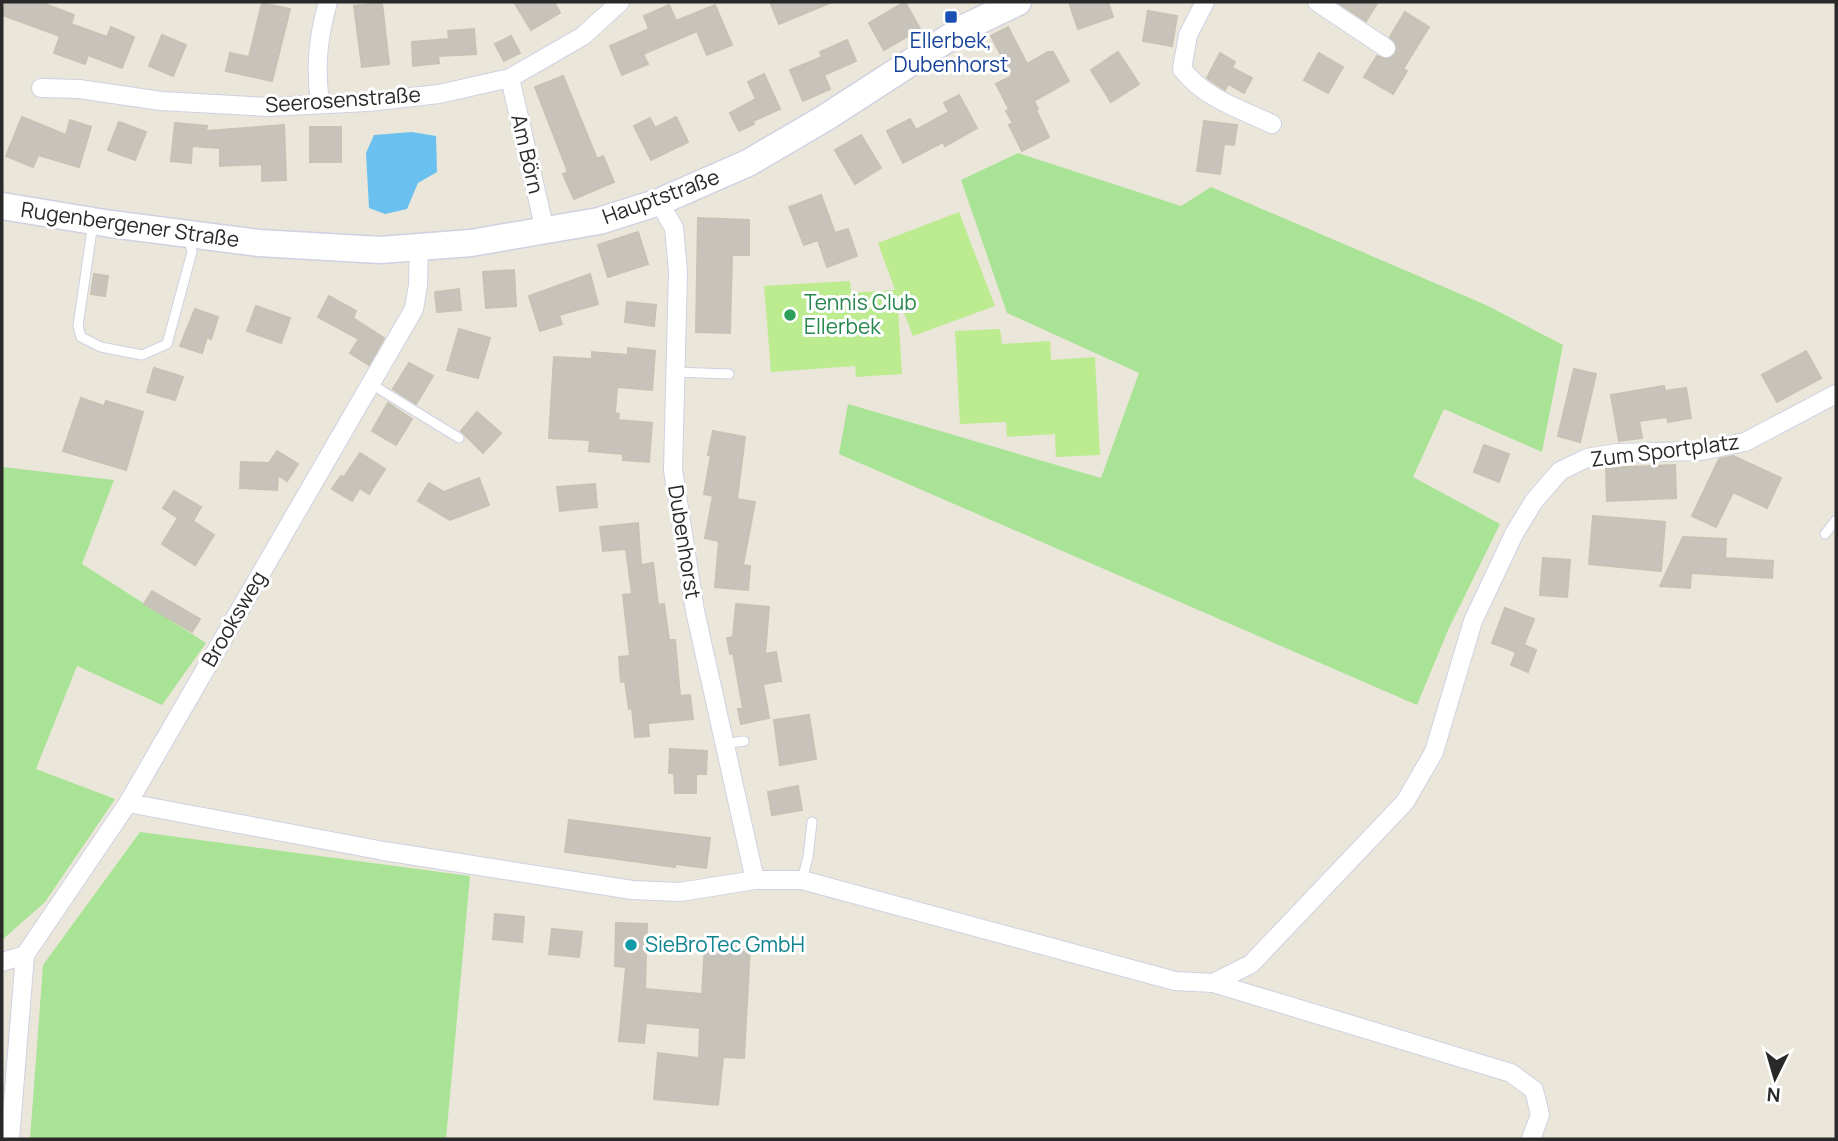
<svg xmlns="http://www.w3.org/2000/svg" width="1838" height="1141" viewBox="0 0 1838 1141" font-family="Manrope,sans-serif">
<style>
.green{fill:#a9e395}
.pitch{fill:#bceb90}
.water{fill:#6ac1f0}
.building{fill:#c7c2ba;stroke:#c7c2b4;stroke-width:2}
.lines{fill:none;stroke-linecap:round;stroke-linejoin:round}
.service-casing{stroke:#cfd1e2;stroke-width:11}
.minor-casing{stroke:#cfd1e2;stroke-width:20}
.secondary-casing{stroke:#cfd1e2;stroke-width:29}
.service{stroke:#fff;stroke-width:9}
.minor{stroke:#fff;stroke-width:18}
.secondary{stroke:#fff;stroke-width:26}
.transit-dot{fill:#1a4fb4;stroke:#fff;stroke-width:2.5}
.leisure-dot{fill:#2e9e5b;stroke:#fff;stroke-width:2.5}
.culture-dot{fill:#0f9aa8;stroke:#fff;stroke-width:2.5}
.labels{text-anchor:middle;stroke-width:6;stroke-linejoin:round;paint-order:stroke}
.transit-label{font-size:21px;fill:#164399;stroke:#fff}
.street-label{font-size:21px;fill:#292929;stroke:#fff}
.leisure-label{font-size:21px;fill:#27864d;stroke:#fff;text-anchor:start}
.culture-label{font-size:21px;fill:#0d838f;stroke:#fff;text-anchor:start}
</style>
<rect width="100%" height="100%" fill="#ebe6da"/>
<g class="green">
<path d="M1018,153L1181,206L1211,187L1486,305L1563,345L1542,452L1444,409L1413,477L1500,524L1449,628L1417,705L839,454L848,404L1101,478L1139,373L1007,313L961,180Z"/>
<path d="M2,467L114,480L82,564L206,643L162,705L77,666L36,769L115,799L45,902L2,940Z"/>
<path d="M140,832L470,876L446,1139H30L43,965Z"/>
</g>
<g class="pitch">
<path d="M959,212L995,306L913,336L897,295L902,374L856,377L855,366L771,372L764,286L850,281L851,293L895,290L878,243Z"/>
<path d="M1000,329L1002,344L1050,341L1051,360L1095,357L1100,455L1056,457L1055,434L1007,437L1006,422L960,424L955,331Z"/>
</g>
<path class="water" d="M412,132L436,136L437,172L418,183L407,209L385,214L369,208L366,153L374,135Z"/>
<g class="building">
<path d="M6,2H40L74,15L71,24L107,37L111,27L134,37L122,68L88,55L85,64L54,53L60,36L2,15Z"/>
<path d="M514,2H554L560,13L531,30Z"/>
<path d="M770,2H832L779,24Z"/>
<path d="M905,2L920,29L884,50L869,23Z"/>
<path d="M1069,2H1108L1113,17L1078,29Z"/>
<path d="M1337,2H1378L1366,21Z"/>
<path d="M262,3L290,9L272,81L226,71L230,53L249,57Z"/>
<path d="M382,3L389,64L362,67L354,6Z"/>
<path d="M669,5L676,21L715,5L732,45L707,55L697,31L643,54L648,64L622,75L610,46L649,29L644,16Z"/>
<path d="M1148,11L1177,16L1172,46L1143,41Z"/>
<path d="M1405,12L1429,27L1403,69L1407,71L1393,94L1364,77L1377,56L1386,59L1396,54V44L1390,37Z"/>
<path d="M1008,27L1027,64L1048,52H1053L1069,81L1034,101L1038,109L1036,110L1049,137L1022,151L1009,125L1013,123L1006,111L1009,109L996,84L1012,76L991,36Z"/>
<path d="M474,29L476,54L438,56L439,63L413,66L412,42L449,39L448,31Z"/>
<path d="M162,35L186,45L173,76L149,66Z"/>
<path d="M511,36L520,53L504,61L495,44Z"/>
<path d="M847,40L856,61L824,75L830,89L803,101L790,70L822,57L820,52Z"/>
<path d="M1118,52L1139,84L1111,102L1091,70Z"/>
<path d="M1220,53L1235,62L1232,68L1252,78L1244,93L1228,84L1225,90L1207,78Z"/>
<path d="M1319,53L1343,67L1328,93L1304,80Z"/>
<path d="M764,74L780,109L753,121L754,124L739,131L730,113L756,99L748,82Z"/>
<path d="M563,76L597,159L603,156L614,182L574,199L563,174L568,172L535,87Z"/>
<path d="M959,95L977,128L945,146L943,142L903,163L887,131L910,119L916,130L949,112L944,103Z"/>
<path d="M22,117L66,135L70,120L91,127L79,167L38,155L33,167L6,156Z"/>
<path d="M676,117L688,142L651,160L634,126L650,118L655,128Z"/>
<path d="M1204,121L1237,125L1234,145L1224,144L1220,174L1197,171Z"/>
<path d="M119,122L146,132L135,160L108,150Z"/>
<path d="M175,123L207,126L206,131L284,125L286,180L262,181V164L220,166V148L192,146L191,163L171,161Z"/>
<rect x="310" y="127" width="31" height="35"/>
<path d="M861,135L881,168L855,184L835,150Z"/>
<path d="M821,195L835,233L848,229L857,256L827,267L818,240L804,245L789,207Z"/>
<path d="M698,218L749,220V255H732L730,333L696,332Z"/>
<path d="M638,232L648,264L608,277L598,245Z"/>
<path d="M514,270L516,306L486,308L483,272Z"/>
<path d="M94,274L108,276L105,296L91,294Z"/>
<path d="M590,274L598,304L559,315L562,324L540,331L529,296Z"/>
<path d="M459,289L461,310L437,312L435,292Z"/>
<path d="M329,296L356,311L353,318L384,338L369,365L350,353L359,339L318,317Z"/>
<path d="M627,302L656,305L654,326L625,322Z"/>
<path d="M256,306L290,318L281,343L247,331Z"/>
<path d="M195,309L218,317L211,339L207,337L202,353L180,346Z"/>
<path d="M459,329L490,338L478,378L447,370Z"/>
<path d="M628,348L655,351L652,390L617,387L615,413L619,414L618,420L652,423L649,462L623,460V454L589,451L590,440L549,438L554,357L592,359V352L628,355Z"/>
<path d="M1806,351L1821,378L1777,402L1762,375Z"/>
<path d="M409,363L433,376L416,404L393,389Z"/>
<path d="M154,368L183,377L175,400L147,392Z"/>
<path d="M1574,369L1596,374L1580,442L1558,436Z"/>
<path d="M1664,386L1665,391L1686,388L1691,418L1668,422L1667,417L1639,421L1642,438L1619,441L1611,395Z"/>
<path d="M81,398L104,406L106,401L143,412L126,470L63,451Z"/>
<path d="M388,403L412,419L396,445L372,431Z"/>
<path d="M477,412L501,433L483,453L461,431Z"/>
<path d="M713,431L745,437L737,499L755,502L743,565L750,566L748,590L715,587L719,541L705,538L713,496L704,494L711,455H708Z"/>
<path d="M1484,445L1509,454L1499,482L1474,472Z"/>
<path d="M277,451L298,464L287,481L278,475L277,490L240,488L241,462L269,463Z"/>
<path d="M360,453L385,469L369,494L360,488L352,501L332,489L341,476L344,477Z"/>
<path d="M1733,456L1781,478L1767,508L1733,492L1716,527L1692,516L1719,459Z"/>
<path d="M1675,465L1676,498L1607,501L1606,468Z"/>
<path d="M479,478L489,505L450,520L418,501L429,483L444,492Z"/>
<path d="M595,484L597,507L560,511L557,487Z"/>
<path d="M174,491L201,507L193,521L214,535L195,565L162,544L178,518L163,508Z"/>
<path d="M1593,516L1665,522L1661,571L1589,564Z"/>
<path d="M638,523L641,565L653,563L658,605L664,604L669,640H675L680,696L690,695L693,719L648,723L649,736L635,737L632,708L629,709L625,681L621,682L619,657L630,656L623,595L632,594L626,549L603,551L600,527Z"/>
<path d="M1683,537L1726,539L1725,558L1773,561L1772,578L1691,573L1690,588L1660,586Z"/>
<path d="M1543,558L1570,560L1567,597L1540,595Z"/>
<path d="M152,591L200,619L192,632L144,604Z"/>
<path d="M736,604L769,607L765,654L776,652L781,681L763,684L769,718L741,724L738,709H743L733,653L730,654L727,638L733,637Z"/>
<path d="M1505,608L1534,619L1524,645L1536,650L1528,672L1511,665L1516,652L1492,643Z"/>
<path d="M809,715L816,759L780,765L774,720Z"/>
<path d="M670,749L707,751L706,774H696V793H675L674,773H669Z"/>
<path d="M798,786L802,810L772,815L768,792Z"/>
<path d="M569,820L710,838L706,868L675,864V867L661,865L565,852Z"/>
<path d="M495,914L524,917L522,942L493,939Z"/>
<path d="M616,923L647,924L645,989L702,994L705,944L750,947L744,1058L723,1057L718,1105L654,1099L658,1053L699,1058L700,1028L646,1023L644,1043L619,1041L626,967L615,966Z"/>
<path d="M552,929L582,932L579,957L549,954Z"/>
</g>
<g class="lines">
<g class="service-casing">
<g id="service">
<path d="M93,223L78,326L81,337L101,347L142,355L167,344L192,252L189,237"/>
<path d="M675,372L729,374"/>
<path d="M371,384L459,438"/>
<path d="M1825,534L1836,520"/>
<path d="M724,744L744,741"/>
<path d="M802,880L808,857L812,822"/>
</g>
</g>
<g class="minor-casing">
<g id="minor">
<path d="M1205,2L1188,35L1182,69C1204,98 1240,109 1272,124"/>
<path d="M1317,2L1386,48"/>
<path d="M510,78L545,231"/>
<path d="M41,88L79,89L161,101L268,107L368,102L439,94L510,78L583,36L620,2"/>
<path d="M320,103C315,67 318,37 328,2"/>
<path d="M659,202L674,228L678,271L673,470L695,611L755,880"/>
<path d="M128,803L384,851L632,890L680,892L755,880H802L1175,981L1213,983L1511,1073L1534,1090L1540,1115L1531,1139"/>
<path d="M2,962L25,955L128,803L414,309L418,285L419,248"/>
<path d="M1213,983L1251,964L1405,802L1434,752L1473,621L1514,534L1534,501L1560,471L1587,458L1617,453L1701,451L1745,442L1836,394"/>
<path d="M10,1139L25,955"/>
</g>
</g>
<g class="secondary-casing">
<path id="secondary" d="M2,206L111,224L259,243L380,250L471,243L599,221L659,202L748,163L825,118L964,28L1018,2"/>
</g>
<use href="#service" class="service"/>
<use href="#minor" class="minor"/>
<use href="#secondary" class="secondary"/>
</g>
<rect class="transit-dot" x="944" y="10" width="14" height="14" rx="3.5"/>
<circle class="leisure-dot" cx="790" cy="315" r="7"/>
<circle class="culture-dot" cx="631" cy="945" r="7"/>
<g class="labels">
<g class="transit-label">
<text x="951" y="48">Ellerbek,<tspan x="951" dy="24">Dubenhorst</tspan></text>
</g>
<g class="street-label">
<text transform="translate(343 100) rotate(-4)" y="7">Seerosenstraße</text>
<text transform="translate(527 154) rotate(77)" y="7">Am Börn</text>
<text transform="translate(661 197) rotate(-20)" y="7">Hauptstraße</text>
<text transform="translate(130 225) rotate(8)" y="7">Rugenbergener Straße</text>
<text transform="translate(1665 451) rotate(-7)" y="7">Zum Sportplatz</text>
<text transform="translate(684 542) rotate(81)" y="7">Dubenhorst</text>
<text transform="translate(234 619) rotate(-60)" y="7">Brooksweg</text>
</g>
<g class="leisure-label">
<text x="804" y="310">Tennis Club<tspan x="804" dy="24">Ellerbek</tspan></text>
</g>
<g class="culture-label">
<text x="645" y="952">SieBroTec GmbH</text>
</g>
</g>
<rect width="1838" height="1141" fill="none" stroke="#292929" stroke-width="7"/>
<g transform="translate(1775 1078) rotate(185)" stroke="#ffffff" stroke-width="5" paint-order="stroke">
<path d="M0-5L12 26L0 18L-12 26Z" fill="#292929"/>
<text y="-10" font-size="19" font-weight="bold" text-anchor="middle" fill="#292929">N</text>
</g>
</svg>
